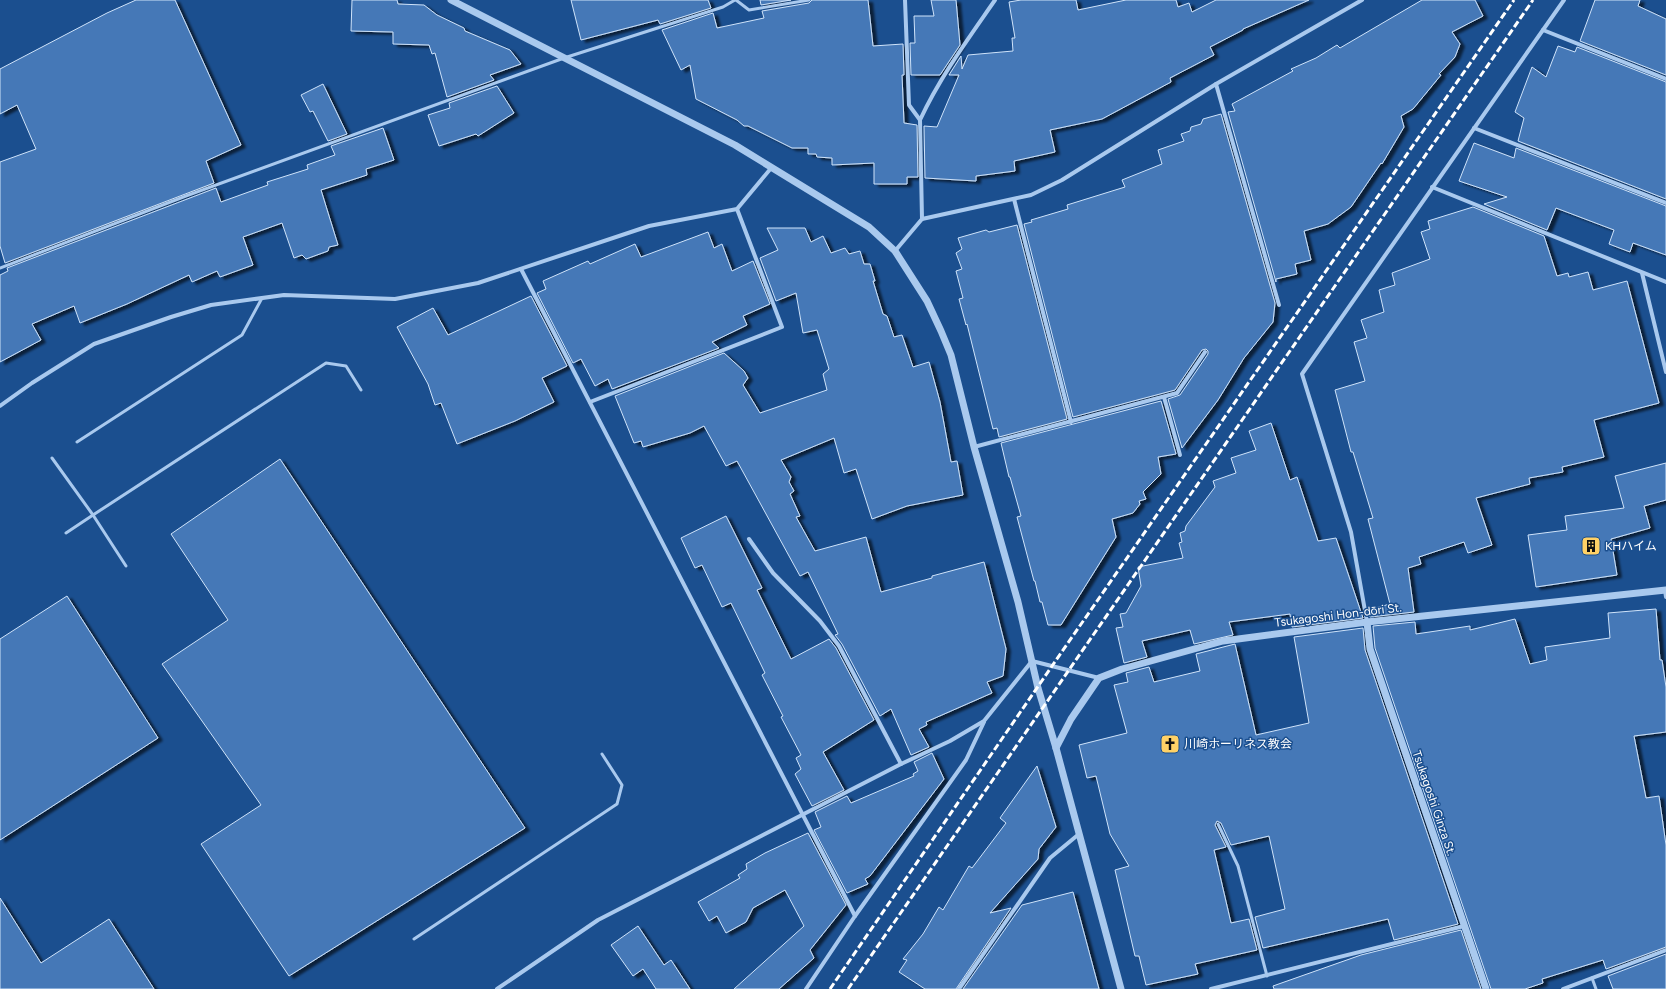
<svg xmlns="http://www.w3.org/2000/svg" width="1666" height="989" viewBox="0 0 1666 989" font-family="Figtree,'Noto Sans JP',sans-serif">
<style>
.building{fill:#4478b7;stroke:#cfe3fa;filter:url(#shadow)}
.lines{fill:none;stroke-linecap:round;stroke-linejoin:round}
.service{stroke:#a9c9ee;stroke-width:3}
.minor{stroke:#a9c9ee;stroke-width:4}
.tertiary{stroke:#a9c9ee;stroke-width:7}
.rail{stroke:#fff;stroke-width:3;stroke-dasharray:7 3;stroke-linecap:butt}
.labels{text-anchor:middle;stroke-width:3;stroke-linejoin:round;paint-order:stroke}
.poi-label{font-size:12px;fill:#fff;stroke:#1b4f8f;text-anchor:start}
.street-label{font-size:12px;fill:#fff;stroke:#1b4f8f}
</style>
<defs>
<filter id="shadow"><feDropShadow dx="4.5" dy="2.5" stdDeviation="1" flood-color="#0009"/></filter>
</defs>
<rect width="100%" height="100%" fill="#1b4f8f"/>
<g class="building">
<path d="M136,0H175L241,145L206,161L214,183L5,263L0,246V162L36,149L17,105L0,114V69L107,13Z"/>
<path d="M352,0H397L398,4L424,5L437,15L464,28L465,31L510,50L521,64L490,75L494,80L447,97L435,53L432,54L429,45L393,44V32L351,31Z"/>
<path d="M571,0H708L711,8L660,24L658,20L581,40Z"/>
<path d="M760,0H791L761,5Z"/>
<path d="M812,0H868L873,46L903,44L904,75H902L904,123L917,125L918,177H907V184H874V163L832,165V158L817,157L816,154H808V148H792L748,126H744L737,120L696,99L690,65L681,70L662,30L713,13L717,28L764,18L762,11L809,3Z"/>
<path d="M931,0H956L960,45L940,75H911L910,43H915L914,16H934Z"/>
<path d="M1021,0H1076L1078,10L1126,0H1176L1178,7L1189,3L1192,12L1216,0H1309L1243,29V30L1210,47L1214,55L1170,78L1171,82L1102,119L1050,130L1055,152L1014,161L1015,171L976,176V181L925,178L924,126L937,127L959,75H949L961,56L962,69L968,55L1013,51L1012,38H1015L1009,2Z"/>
<path d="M1422,0H1475L1483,16L1452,32L1460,44L1455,57L1439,74L1441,75L1413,109L1401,116L1404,127L1382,164L1381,163L1351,207L1328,224L1304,231L1311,260L1295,264L1297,274L1276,279V282L1228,112L1235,111L1232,104L1293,71L1291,69L1316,58L1337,45L1340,48Z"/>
<path d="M1595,0H1640L1638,6L1666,19V75L1580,41Z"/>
<path d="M1558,46L1575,52L1577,47L1666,82V199L1518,141L1524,118L1515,112L1532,67L1546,77Z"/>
<path d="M323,84L347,134L328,141L313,111L310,112L301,95Z"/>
<path d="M497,86L514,113L478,136L476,134L439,146L428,115L450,108L449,103Z"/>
<path d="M1221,114L1275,303L1273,322L1244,358L1218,400L1182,448L1168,399L1180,395L1208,354V351L1206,349L1202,350L1175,390L1073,417L1024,224L1032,222L1031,220L1068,209L1067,205L1125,187L1122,180L1162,164L1158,150L1184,141L1181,134L1190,131L1191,127L1201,124L1203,119Z"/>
<path d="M383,128L394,160L366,169L367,175L321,190L338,245L329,247L328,251L306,259L302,255L294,258L282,223L243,237L253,265L220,277L217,271L192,282L189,275L127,304L80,323L74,306L32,324L41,340L0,362V275L8,271L7,268L216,188L221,202L268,185L267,182L308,169L307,165L335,155L331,146Z"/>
<path d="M1474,143L1514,158L1516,148L1666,206V255L1633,243L1630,252L1609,244L1614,230L1556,208L1547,230L1484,204L1507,197L1459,181Z"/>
<path d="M1473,207L1544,236L1557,276L1568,273L1569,277L1588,272L1593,290L1627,281L1659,403L1594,420L1604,457L1562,467L1563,472L1529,478L1530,484L1476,498L1492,545L1468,553L1464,542L1419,557L1421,564L1408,568L1414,612L1370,617L1368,610L1390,604L1368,519L1373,518L1353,452H1351L1335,390L1365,381L1354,342L1367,338L1361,320L1384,312L1379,290L1395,285L1392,273L1430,259L1421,232L1430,229L1428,221Z"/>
<path d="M1017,225L1067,419L999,437L997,428L993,429L967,324L966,325L959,299L963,298L956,271L962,269L956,253L962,249L958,238L986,230L989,232Z"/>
<path d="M767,228H805L811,242L823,236L831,253L845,248L849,254L860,251L864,264H870L875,281H873L883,314L887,316L894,337L902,335L913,367L929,362L940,402L951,462L957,461L963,495L907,506L872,519L856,469L844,473L834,438L781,460L791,477L789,482L794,491L790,494L800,516L796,517L815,551L866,537L881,592L932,578V576L984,562L1006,649L1003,676L987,682L992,693L926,722L927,725L919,729L929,747L911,755L891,709L880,716L842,644L835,635L838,634L808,572L800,576L737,461L726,466L704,426L690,433L643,447L641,441L634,443L615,396L724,353L744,371L748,378L743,385L760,413L827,390L823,374L829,369L817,330L803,333L796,293L776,301L760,258L778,250Z"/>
<path d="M708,232L714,248L722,244L732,271L753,261L770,304L743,316L747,325L712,342L719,348L612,389L608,379L595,386L581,359L573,363L537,293L546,289L543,281L588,261L590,264L635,244L641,257Z"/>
<path d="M531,296L567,366L542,378L554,402L515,421L457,444L441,403L435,405L428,384L397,327L433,308L448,335Z"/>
<path d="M1161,401L1176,454L1158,457L1161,474L1143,492L1146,499L1139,501L1140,504L1133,513L1112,519L1116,537L1061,625H1048L1042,602H1040L1035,581H1034L1017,517L1021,516L1010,477H1009L1001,443Z"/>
<path d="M1271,423L1290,480L1297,477L1318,541L1336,538L1363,618L1292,627L1290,614L1229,622L1233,635L1194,644L1190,630L1142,641L1147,657L1124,663L1116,628L1123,627L1120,614L1126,613L1141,586L1138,567L1183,558L1179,543L1182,542L1180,533L1185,531L1186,526L1215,487L1213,481L1236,473L1231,458L1256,450L1249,431Z"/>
<path d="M280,459L525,828L289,976L201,844L261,805L162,664L228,620L171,534Z"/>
<path d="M1666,463V500L1644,506L1650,528L1611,539L1617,575L1536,587L1528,535L1567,530L1565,516L1624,508L1615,476Z"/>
<path d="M726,516L762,588L757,590L791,659L829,639L836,648L874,720L823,752L844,790L812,806L795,774L801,769L796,758L801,755L781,717L783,716L762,675L765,673L731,603L722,607L702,565L695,568L681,538Z"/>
<path d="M67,596L158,738L0,840V639Z"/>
<path d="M1656,609L1660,660H1662L1666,687V732L1634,736L1646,798L1659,796L1666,845V947L1606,969L1603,960L1542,979L1543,983L1525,989H1491L1375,648L1373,626L1415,622L1416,634L1470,626V630L1515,619L1530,664L1547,660L1545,647L1610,638L1608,613Z"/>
<path d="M1363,628L1365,650L1458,924L1394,940L1388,919L1263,948L1255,917L1285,909L1269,836L1231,845L1221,823L1217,821L1215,825L1226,847L1214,850L1231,923L1249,919L1257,950L1195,964L1198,974L1146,985L1139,956H1135L1115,870L1129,866L1110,834L1096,776L1087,778L1079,745L1127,733L1114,685L1128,682L1126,673L1149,667L1154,682L1200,671L1196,654L1235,644L1256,735L1309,723L1294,637Z"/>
<path d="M932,753L944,779L870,876L865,879L868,884L847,893L814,830L821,827L815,812L847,796L851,803L914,776L913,774L918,771L914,762Z"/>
<path d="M1037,766L1056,827L1039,849L1038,859L990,913L1011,908L956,989H925L899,972L907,960L903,959L923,934L939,907L943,910L969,866L972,868L1006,823L1000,818Z"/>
<path d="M808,833L846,905L810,950L814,958L779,989H734L804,926L785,890L753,908L746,922L726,933L717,916L709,921L698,902L740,878L738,875L747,869L746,864L765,853Z"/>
<path d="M1073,892L1099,989H963L1022,905Z"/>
<path d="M0,898L41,963L109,919L154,989H0Z"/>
<path d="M638,926L664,965L671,960L690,989H656L643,969L633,976L611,945Z"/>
<path d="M1461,930L1481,989H1274L1273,986L1361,955Z"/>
<path d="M1666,954V989H1613L1608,976Z"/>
</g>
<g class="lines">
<g class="service">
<path d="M736,0L749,10L809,0"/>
<path d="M0,268L186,196L564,58L723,7L735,0"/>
<path d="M77,442L242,335L262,298"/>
<path d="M52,458L93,515L66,533"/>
<path d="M126,566L93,515L326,363L346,366L361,390"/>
<path d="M1218,824L1238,866L1267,976"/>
<path d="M414,939L617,804L622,785L602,754"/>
<path d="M1592,978L1596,989"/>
</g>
<g class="minor">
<path d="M905,0L909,105L920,120"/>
<path d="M1543,30L1666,79"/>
<path d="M1216,84L1279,305"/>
<path d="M1474,128L1666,203"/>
<path d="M1432,187L1666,282"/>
<path d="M1014,199L1071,422"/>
<path d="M922,219L920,120C940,77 968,39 995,0"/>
<path d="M895,251L922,219L1031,195L1062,180L1216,84L1362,0"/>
<path d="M521,269L855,916"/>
<path d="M1642,273L1666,372"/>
<path d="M1164,397L1180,455"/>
<path d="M590,402L782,327L737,209"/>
<path d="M0,406L32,383L94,344L171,317L211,305L284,295L395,299L478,283L649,226L737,209L772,167"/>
<path d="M974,447L1177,393L1205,352"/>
<path d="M749,539L773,573L820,621L839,646L901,764"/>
<path d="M1665,590L1666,597"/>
<path d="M1367,622L1351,532L1302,374L1564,0"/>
<path d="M497,989L598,920L901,764L950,741L984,721L1032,661L1099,678"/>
<path d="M806,989L855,916L966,760L984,722"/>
<path d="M959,989L1050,858L1079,834"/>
<path d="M1211,989L1464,926"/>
<path d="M1563,989L1666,950"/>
</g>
<g class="tertiary">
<path d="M451,0L735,145L869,227L895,251L927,301L941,331L951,355L974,447L1018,602L1038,688L1056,748L1121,989"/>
<path d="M1367,622L1370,649L1486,989"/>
<path d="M1056,748L1071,719L1099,678L1122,669L1223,641L1367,622L1666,590"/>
</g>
<g class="rail">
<path d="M830,989L1052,666L1514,0"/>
<path d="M848,989L1533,0"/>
</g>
</g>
<defs>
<g id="building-square" transform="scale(1)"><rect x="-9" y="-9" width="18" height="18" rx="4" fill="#ffd166" stroke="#1b4f8f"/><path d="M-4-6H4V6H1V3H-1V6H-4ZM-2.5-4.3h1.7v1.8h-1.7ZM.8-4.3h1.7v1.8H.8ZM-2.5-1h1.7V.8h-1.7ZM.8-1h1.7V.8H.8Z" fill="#111"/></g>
<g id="church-square" transform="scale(1)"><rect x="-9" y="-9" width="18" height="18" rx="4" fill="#ffd166" stroke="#1b4f8f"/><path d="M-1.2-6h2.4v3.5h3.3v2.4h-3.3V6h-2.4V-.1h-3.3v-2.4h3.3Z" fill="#111"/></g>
</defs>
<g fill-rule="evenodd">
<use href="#building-square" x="1591" y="546"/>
<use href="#church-square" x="1170" y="744"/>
</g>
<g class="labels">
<g class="poi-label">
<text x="1605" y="550">KHハイム</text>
<text x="1184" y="748">川崎ホーリネス教会</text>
</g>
<g class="street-label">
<text transform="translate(1338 615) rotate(-7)" y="4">Tsukagoshi Hon-dōri St.</text>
<text transform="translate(1434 803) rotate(71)" y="4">Tsukagoshi Ginza St.</text>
</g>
</g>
</svg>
